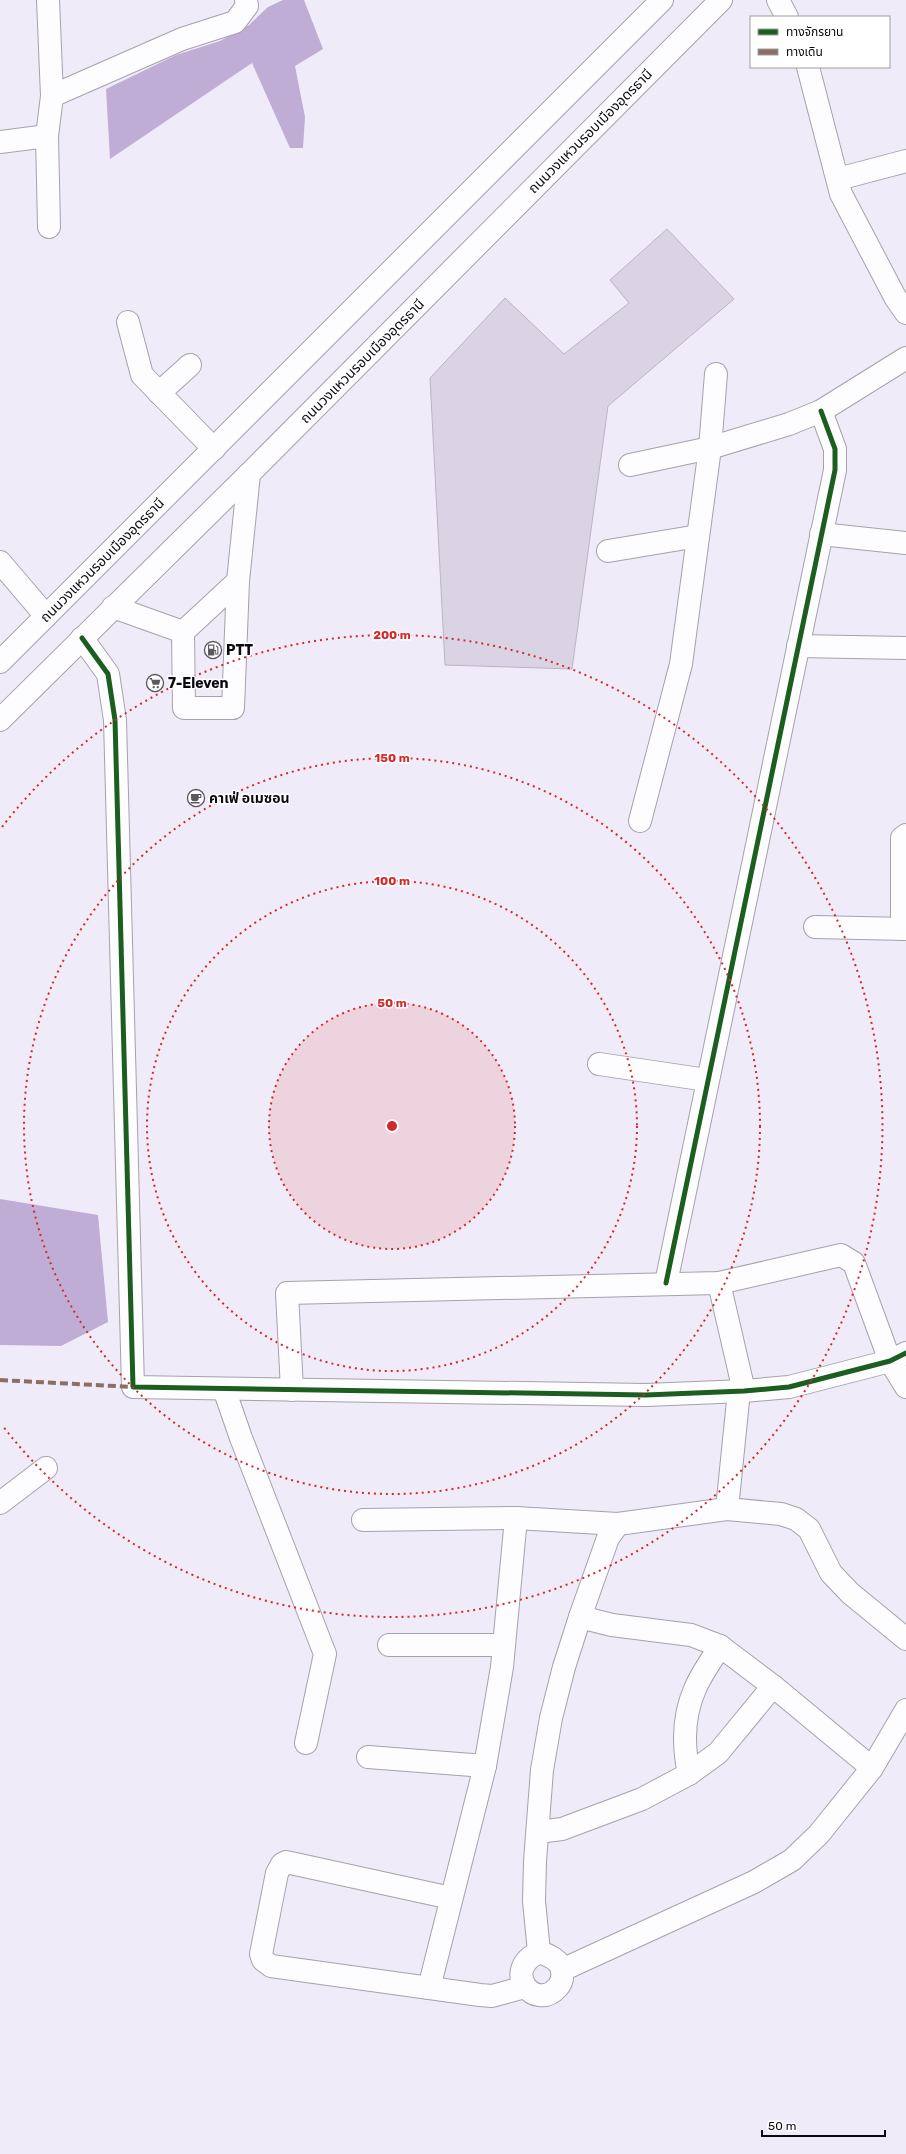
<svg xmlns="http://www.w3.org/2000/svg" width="906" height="2154" viewBox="0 0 906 2154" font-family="Rubik,'Noto Sans Thai',sans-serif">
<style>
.water{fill:#bfadd6}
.building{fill:#dad3e3;stroke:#bab5c0}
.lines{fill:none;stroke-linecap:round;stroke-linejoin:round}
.minor-casing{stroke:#a6a1ac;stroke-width:24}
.major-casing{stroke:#a6a1ac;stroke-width:24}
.minor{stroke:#fdfcfe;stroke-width:22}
.major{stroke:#fdfcfe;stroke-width:22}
.quiet{stroke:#8d6e63;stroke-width:4;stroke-dasharray:8 4;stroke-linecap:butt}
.cycleway-casing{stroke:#fff;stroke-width:8}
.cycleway{stroke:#1b5e20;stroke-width:5}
.ring{fill:none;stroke:#d62828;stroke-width:2;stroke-dasharray:2 4}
.labels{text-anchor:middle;stroke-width:3;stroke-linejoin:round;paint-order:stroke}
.street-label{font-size:14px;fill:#0d0912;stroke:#fff}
.poi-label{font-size:14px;font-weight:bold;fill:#0d0912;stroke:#fff;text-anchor:start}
.centre{fill:#d62828;stroke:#fff;stroke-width:2}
.ring-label{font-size:12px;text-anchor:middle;font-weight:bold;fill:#d62828;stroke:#fff;stroke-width:3;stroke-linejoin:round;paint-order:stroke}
</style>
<rect width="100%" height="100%" fill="#f0ebf8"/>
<g class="water">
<path d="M283,0H304L323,49L295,66L305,117L303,148H290L252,63L110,159L106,89L176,55L220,41L249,25L268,7Z"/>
<path d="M0,1199L98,1215L108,1322L61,1346L0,1345Z"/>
</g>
<path class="building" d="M667,229L734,299L608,406L572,669L445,665L430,378L505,298L564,354L629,303L610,280Z"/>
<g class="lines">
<g class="minor-casing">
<g id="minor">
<path d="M48,0L52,96L47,136L49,227"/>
<path d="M778,0L787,17"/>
<path d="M808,67L841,194L895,297L906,313"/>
<path d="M52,96L182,39L235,22L247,6L246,0"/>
<path d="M0,142L47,136"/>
<path d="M838,179L906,161"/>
<path d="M128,322L142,375L214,449"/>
<path d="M159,393L190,365"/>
<path d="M630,465L710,448L789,424L821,411L906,358"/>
<path d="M821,534L906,543"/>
<path d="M608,551L698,536"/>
<path d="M0,562L46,616"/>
<path d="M113,607L183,632L238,581L249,474"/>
<path d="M183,632L184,708H233L238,581"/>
<path d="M82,638L108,674L115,720L133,1387L646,1395L744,1391L789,1387L890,1361L906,1353"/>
<path d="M798,646L906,648"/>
<path d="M640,821L681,664L710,448L716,374"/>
<path d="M815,927L906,929"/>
<path d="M902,929V838L906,835"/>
<path d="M599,1064L707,1080"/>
<path d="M666,1283L835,470V449L821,411"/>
<path d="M719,1283L744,1391"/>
<path d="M224,1389L241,1438L325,1654L306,1743"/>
<path d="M292,1390L287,1293L719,1283L841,1255L854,1263L890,1361L906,1387"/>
<path d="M0,1503L46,1468"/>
<path d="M727,1509L739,1391"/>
<path d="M363,1520L516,1518L618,1524L727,1509L781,1514L796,1519L809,1529L831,1573L850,1593L906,1639"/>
<path d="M580,1617L612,1625L691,1635L720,1646L773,1686L872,1768"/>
<path d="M389,1645H504"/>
<path d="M368,1757L485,1766"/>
<path d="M689,1774C683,1746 683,1716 695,1689C701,1674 712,1660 720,1646"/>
<path d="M538,1832L562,1829L642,1799L689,1774L718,1753L773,1686"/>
<path d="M451,1898L286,1862L282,1864L277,1873L261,1954L263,1960L271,1966L480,1995L492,1996L525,1987"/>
<path d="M539,1952L534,1901L535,1861L542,1770L551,1718L564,1667L580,1617L608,1538L618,1524"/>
<path d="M539,1952C548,1955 561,1960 562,1971C563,1978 561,1984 557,1988C535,2012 500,1971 539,1952Z"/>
<path d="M562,1970L754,1882L792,1860L819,1834L872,1768L906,1710"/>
<path d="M429,1988L485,1766L502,1667L516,1518"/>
</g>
</g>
<g class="major-casing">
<g id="major">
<path d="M0,662L662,0"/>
<path d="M0,720L249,474L721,0"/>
</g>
</g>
<use href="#minor" class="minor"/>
<use href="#major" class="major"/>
<path class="quiet" d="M0,1380L133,1387"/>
<g class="cycleway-casing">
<g id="cycleway">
<path d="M82,638L108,674L115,720L133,1387L646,1395L744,1391L789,1387L890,1361L906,1353"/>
<path d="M666,1283L835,470V449L821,411"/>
</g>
</g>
<use href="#cycleway" class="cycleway"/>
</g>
<circle cx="392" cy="1126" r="123" fill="#d62828" fill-opacity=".12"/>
<g class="ring">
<circle cx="392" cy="1126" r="123"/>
<circle cx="392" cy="1126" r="245"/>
<circle cx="392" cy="1126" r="368"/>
<path d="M2 827A491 491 0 1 1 2 1425"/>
</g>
<defs>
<g id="fuel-ring" transform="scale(0.9)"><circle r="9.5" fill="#fff" stroke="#5c5862" stroke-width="1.5"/><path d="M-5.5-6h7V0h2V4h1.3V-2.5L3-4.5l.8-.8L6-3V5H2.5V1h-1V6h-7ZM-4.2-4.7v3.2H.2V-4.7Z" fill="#5c5862"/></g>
<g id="supermarket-ring" transform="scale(0.9)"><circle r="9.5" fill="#fff" stroke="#5c5862" stroke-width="1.5"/><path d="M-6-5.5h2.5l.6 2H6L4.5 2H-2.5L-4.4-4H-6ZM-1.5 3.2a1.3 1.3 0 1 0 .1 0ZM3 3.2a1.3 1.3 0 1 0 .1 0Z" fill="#5c5862"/></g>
<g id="cafe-ring" transform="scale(0.9)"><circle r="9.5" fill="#fff" stroke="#5c5862" stroke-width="1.5"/><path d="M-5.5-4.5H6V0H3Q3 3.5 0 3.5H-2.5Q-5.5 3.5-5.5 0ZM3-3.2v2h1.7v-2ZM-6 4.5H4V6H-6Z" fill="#5c5862"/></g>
</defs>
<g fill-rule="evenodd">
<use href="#fuel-ring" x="213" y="650"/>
<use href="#supermarket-ring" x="155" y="683"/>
<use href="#cafe-ring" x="196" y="798"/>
</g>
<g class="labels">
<g class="street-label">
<text transform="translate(590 131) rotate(-45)" y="5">ถนนวงแหวนรอบเมืองอุดรธานี</text>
<text transform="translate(362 361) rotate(-45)" y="5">ถนนวงแหวนรอบเมืองอุดรธานี</text>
<text transform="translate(102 560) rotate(-45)" y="5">ถนนวงแหวนรอบเมืองอุดรธานี</text>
</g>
<g class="poi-label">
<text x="226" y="655">PTT</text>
<text x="168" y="688">7-Eleven</text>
<text x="209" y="803">คาเฟ่ อเมซอน</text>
</g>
</g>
<circle cx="392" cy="1126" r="6" class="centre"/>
<g class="ring-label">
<text x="392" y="639">200 m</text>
<text x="392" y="762">150 m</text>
<text x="392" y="885">100 m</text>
<text x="392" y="1007">50 m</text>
</g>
<rect x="750" y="16" width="140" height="52" fill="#ffffff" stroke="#9e9da0"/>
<rect x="758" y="29" width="20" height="6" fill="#1b5e20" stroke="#9e9da0"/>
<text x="786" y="36" font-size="12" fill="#0d0912">ทางจักรยาน</text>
<rect x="758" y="49" width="20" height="6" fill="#8d6e63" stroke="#9e9da0"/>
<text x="786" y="56" font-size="12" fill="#0d0912">ทางเดิน</text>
<path d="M762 2130v6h123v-6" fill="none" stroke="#0d0912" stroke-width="2"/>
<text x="768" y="2130" font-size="12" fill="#0d0912" stroke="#ffffff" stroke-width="3" paint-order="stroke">50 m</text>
</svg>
